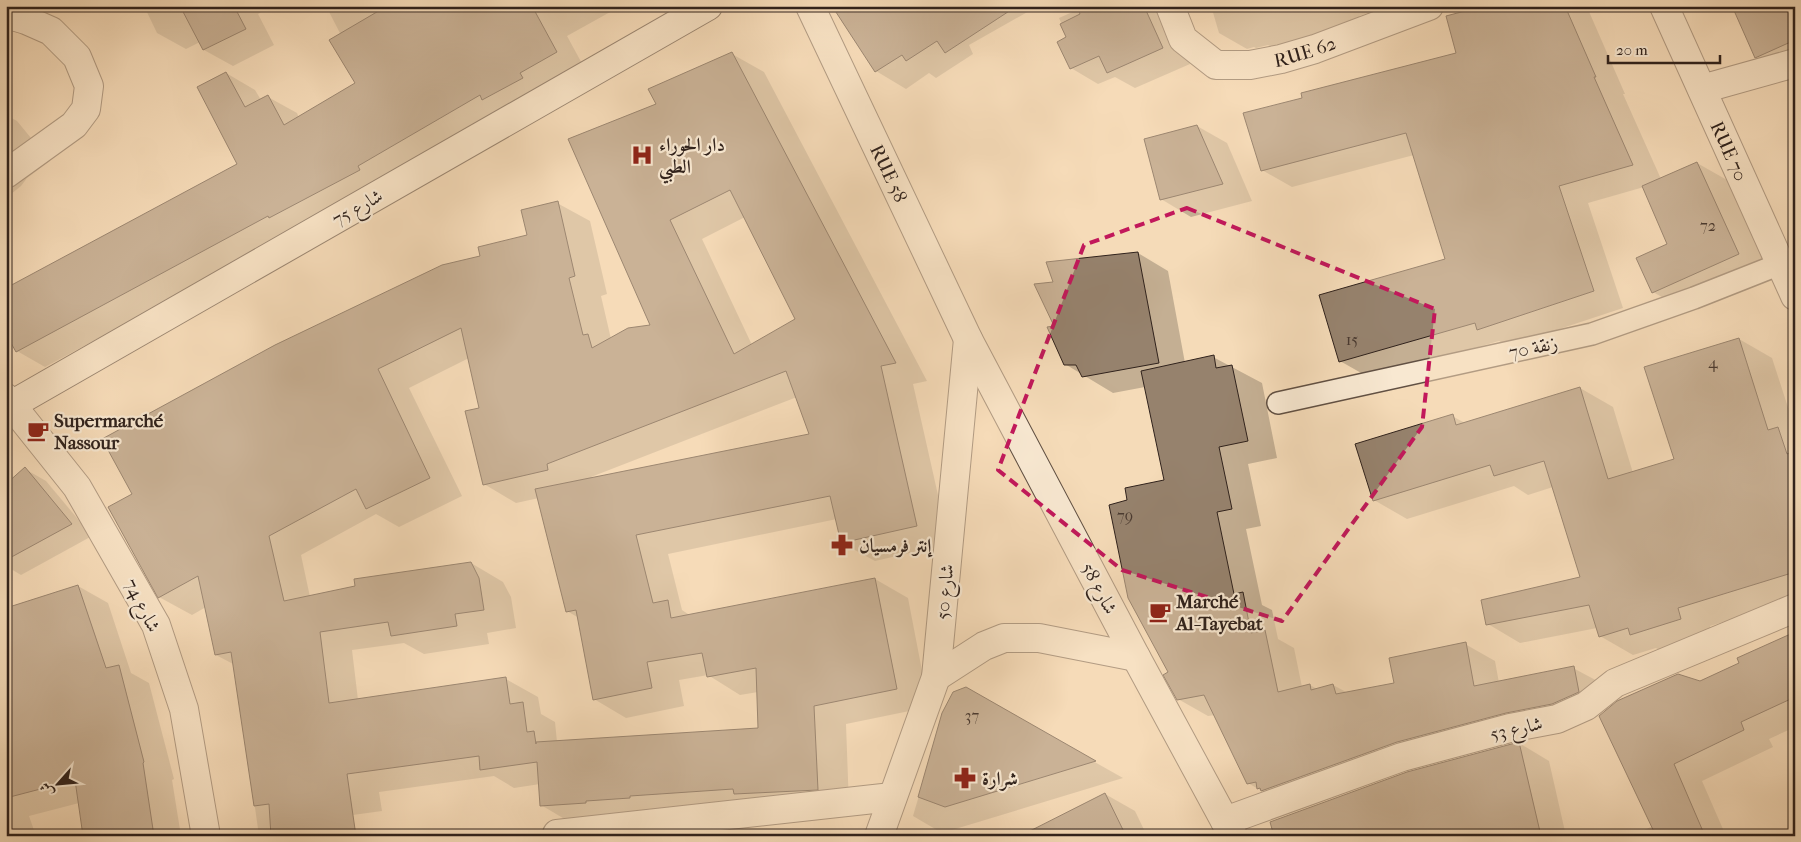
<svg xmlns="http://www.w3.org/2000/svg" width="1801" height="842" viewBox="0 0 1801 842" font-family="'IM FELL French Canon',Amiri,serif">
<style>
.shadow{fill:#0003;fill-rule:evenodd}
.building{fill:#96826d;stroke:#30221c;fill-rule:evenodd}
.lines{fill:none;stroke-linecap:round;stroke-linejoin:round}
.lane-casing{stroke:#615043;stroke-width:24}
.street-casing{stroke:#615043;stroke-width:30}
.secondary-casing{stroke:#30221c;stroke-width:30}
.lane{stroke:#f8e8d1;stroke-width:21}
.street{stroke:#f8e8d1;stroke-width:28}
.secondary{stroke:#f8e8d1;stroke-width:28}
.marked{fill:none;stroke:#c2185b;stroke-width:4;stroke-dasharray:10 6;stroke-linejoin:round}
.labels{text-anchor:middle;stroke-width:4.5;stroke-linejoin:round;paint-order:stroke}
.number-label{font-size:16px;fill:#4a3a30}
.street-label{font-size:19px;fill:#30221c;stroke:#f8e8d1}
.poi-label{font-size:19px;font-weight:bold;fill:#30221c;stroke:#f8e8d1;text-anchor:start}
</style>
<rect width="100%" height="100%" fill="#f5dbb8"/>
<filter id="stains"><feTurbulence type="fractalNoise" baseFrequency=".004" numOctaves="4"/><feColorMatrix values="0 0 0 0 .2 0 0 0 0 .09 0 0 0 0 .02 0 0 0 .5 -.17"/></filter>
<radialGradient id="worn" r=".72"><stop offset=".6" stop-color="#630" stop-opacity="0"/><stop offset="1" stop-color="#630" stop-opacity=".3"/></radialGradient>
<g class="shadow">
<path d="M144,6H273L258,14L274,45L233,66L204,50L200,42L186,49L157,33Z"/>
<path d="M326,6H621L567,36L585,69L296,232L45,367L17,351L239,164L226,73L255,90L261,100L268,97L297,113L299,118L357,84L341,35Z"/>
<path d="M834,6H1038L969,45L973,54L936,78L929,73L906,89L876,71Z"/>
<path d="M1086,6H1198L1193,7L1171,22L1190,64L1135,88L1115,77L1098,84L1071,68L1068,38L1059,18Z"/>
<path d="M1202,6H1382V8L1359,16L1362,25L1280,52L1268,45L1256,48L1254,47L1247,49L1219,33L1212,9L1209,10Z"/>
<path d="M1489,6L1587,7L1625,94H1623L1661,179L1697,163L1727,180L1768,271L1683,309L1653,292L1669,245L1644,187L1588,203L1623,308L1508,346L1499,341L1370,378L1340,361L1446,259L1414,155L1292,187L1262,170L1303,99L1458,54Z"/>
<path d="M1795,6V70L1786,74L1756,57Z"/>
<path d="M732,54L764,72L927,381L913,384L949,544L875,561L842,543L837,519L668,554L682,610L691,616L875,579L908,598L929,707L846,724L849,807L573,824L541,805L540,784L514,788L494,776L379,792L382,811L316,820L318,836H259L235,665L216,655L206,607L192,615L159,597L134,494L482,257L529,236L557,203L590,221L607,294L601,296L611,339L652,326L657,105ZM745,217L797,320L752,345L702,239ZM469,358L481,409L484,484L516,503L539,498L567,611L579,618L594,699L626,718L684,706L679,680L708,675L740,695L758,692L759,729L557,742L555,722L541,714L538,697L506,679L358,700L352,650L404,643L424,654L489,644L487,633L516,628L511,597L503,582L471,563L310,597L301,555L376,514L399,527L462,496L409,388ZM797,397L811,435L592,479L591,477Z"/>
<path d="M6,115L17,121L50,161L27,178L21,186L6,198Z"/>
<path d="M1197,126L1227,143L1252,201L1191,217L1161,199Z"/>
<path d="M1138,253L1168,271L1185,363L1213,357L1262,383L1277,458L1248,464L1261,526L1246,529L1262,605L1272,610L1278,639L1294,648L1302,687L1310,685L1317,689L1333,685L1348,693L1395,684L1465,644L1495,661L1499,683L1573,668L1603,684L1608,708L1582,720L1277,800L1248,783L1215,715L1208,716L1178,699L1170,673L1165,481L1145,387L1113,393L1065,364L1056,327L1054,283Z"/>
<path d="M1739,339L1772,358L1795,429V600L1710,626L1714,638L1664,653L1656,648L1633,655L1600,636L1597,628L1520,643L1488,624L1582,578L1553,487L1528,495L1514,486L1407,519L1374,500L1452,416L1465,423L1580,388L1613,407L1633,473L1675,460Z"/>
<path d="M25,469L46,481L92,536L21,575L6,566V486Z"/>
<path d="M78,586L108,603L131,673L149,683L174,779L172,780L181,836H85L79,803L29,816L36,836H6V609Z"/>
<path d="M1795,633V727L1769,739L1773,747L1702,781L1726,836H1631L1653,826L1701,682L1740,663Z"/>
<path d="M965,689L1123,778L942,833L913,816L943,714Z"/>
<path d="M1519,743L1549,761L1566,836H1275Z"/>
<path d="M1105,794L1135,811L1147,836H1023Z"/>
<path d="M1795,832V836H1787Z"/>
<path d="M410,833L416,836H391Z"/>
</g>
<g class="building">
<path d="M180,6H234L246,29L203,50Z"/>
<path d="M387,6H532L557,52L520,73L523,78L482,100L480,95L358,166L360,170L269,218L268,216L16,352L6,334V288L237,164L197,87L226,72L245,107L268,95L284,125L355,83L329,40Z"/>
<path d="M832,6H1017L945,53L937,41L906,61L902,55L875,72Z"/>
<path d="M1077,6H1144L1163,48L1107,73L1099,56L1070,69L1057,42L1066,37L1060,24L1080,14Z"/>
<path d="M1484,6H1565L1596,77H1594L1633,165L1559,186L1594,291L1477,330L1475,323L1339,362L1319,295L1445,259L1406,133L1261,171L1243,113L1302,98L1301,93L1456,53L1446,16Z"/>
<path d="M1732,6H1795V40L1755,58Z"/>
<path d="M732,52L896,363L881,366L917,526L841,543L830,496L636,535L653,603L668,600L671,618L875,578L897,689L814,706L818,790L734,794L733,789L630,796V798L586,801V803L540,806L537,762L480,770L479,756L347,774L356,836H271L269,804L254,806L231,652L215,655L198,576L158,598L108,507L132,494L102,439L275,345L442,265L480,256L478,247L527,235L521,210L558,201L575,276L569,278L583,335L588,334L592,348L628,328L650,325L568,139L656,104L648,89ZM730,190L795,319L734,354L670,220ZM461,328L479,408L465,411L483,485L548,470L547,464L786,371L809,434L535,489L566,612L576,610L593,700L652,688L647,662L702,653L707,677L756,668L758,728L536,742V744L534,731L527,732L523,702L510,704L506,677L329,703L320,632L388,622L391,636L457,626L455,614L484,610L479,578L471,562L354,579L355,586L284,601L269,536L356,489L366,509L430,478L378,369Z"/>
<path d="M1197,125L1223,184L1160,200L1144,139Z"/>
<path d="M1697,162L1739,254L1652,293L1636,258L1667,244L1642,186Z"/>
<path d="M1138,252L1159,363L1082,377L1076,365H1064L1047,327L1054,326L1034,284L1053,282L1046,262Z"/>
<path d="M1739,338L1768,430L1778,427L1787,454L1795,451V572L1678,608L1681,619L1630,635L1628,628L1599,637L1589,605L1486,625L1481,600L1580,577L1544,461L1494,476L1490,465L1373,501L1355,444L1453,414L1456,425L1580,387L1608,479L1674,459L1644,367Z"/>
<path d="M1214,355L1216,368L1232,365L1248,441L1219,447L1232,509L1217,512L1234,594L1243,592L1251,633L1265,630L1278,692L1310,684L1311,690L1333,684L1336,694L1394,683L1389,658L1466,642L1474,686L1574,666L1579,692L1552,704L1506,713L1397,742L1261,791L1260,788L1257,789L1256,782L1247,784L1204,695L1177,700L1163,675L1168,672L1128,598L1109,505L1127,500L1125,488L1164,480L1141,371Z"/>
<path d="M25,467L72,524L6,560V484Z"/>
<path d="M78,585L106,668L119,665L144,762L143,763L154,836H83L75,780L6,798V608Z"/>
<path d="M1795,632V697L1741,722L1744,730L1674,764L1705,836H1656L1599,716L1617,701L1678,674L1700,681L1739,663L1737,658Z"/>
<path d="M966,687L1096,761L945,807L918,797L942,713L953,692Z"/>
<path d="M1519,742L1541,836H1274L1270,822L1407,772Z"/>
<path d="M1105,793L1126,836H1020Z"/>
</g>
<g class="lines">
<g class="lane-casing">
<path id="lane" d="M1278,403L1592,334L1694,298L1780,264"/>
</g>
<g class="street-casing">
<g id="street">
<path id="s1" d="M810,6L968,339L1136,657L1233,836"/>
<path id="s2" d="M1170,6L1183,39L1216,65H1250L1281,59L1315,49L1429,6"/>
<path id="s3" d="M1664,6L1795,296"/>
<path d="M6,14L26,20L51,31L77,57L89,86L86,109L74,125L6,174"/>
<path d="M1702,89L1795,63"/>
<path d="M6,398L77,487L156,625L184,709L206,836"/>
<path d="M936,677L984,646L1004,638H1039L1136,657"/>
<path d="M1225,821L1402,757L1510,728L1557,719L1586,706L1615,683L1795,608"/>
<path d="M557,834L892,797"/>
<path d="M879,836L936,677L968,339"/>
</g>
</g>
<g class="secondary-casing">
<path id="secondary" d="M6,408L708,6"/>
</g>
<use href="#lane" class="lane"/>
<use href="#street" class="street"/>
<use href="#secondary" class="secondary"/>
</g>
<path d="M0 0H1801V842H0ZM1187,208L1435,309L1422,427L1282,621L1122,570L998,470L1084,245Z" fill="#f5dbb8" fill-opacity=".55" fill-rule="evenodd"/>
<path class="marked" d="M1187,208L1435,309L1422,427L1282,621L1122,570L998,470L1084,245Z"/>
<defs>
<g id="hospital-bare" transform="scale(1.725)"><path d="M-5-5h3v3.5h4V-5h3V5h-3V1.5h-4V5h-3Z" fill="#8f2418" stroke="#f8e8d1" stroke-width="2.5" paint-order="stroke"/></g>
<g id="cafe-bare" transform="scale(1.725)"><path d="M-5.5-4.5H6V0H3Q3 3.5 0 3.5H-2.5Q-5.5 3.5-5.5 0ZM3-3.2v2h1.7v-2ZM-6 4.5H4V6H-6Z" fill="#8f2418" stroke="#f8e8d1" stroke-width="2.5" paint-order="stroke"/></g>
<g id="pharmacy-bare" transform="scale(1.725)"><path d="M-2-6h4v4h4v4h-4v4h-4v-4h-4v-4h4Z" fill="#8f2418" stroke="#f8e8d1" stroke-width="2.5" paint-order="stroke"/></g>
</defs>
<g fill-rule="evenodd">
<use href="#hospital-bare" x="642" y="155"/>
<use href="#cafe-bare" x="38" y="431"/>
<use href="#pharmacy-bare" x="842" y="545"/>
<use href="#cafe-bare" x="1160" y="612"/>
<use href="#pharmacy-bare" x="965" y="778"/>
</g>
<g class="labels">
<g class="number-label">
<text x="1708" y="231">72</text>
<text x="1352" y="345">15</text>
<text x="1713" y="368">4</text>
<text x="1125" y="521">79</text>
<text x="972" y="721">37</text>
</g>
<g class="street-label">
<text dy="7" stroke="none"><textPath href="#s2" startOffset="168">RUE 62</textPath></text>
<text dy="7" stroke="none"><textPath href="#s3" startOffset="159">RUE 70</textPath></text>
<text dy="7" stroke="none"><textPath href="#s1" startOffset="185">RUE 58</textPath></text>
<text transform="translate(357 207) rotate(-30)" y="7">شارع 75</text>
<text transform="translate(1533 347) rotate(-13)" y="7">زنقة 70</text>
<text transform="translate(1100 588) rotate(62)" y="7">شارع 58</text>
<text transform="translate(944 592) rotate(-85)" y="7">شارع 50</text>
<text transform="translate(143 605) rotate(63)" y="7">شارع 74</text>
<text transform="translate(1516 728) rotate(-13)" y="7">شارع 53</text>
</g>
<g class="poi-label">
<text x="659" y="151">دار الحوراء<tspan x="659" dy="22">الطبي</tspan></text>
<text x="54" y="427">Supermarché<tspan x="54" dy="22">Nassour</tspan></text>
<text x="859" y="552">إنتر فرمسيان</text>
<text x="1176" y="608">Marché<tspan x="1176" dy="22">Al-Tayebat</tspan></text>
<text x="982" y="785">شرارة</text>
</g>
</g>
<rect width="1801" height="842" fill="none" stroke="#f5dbb8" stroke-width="25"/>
<rect x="8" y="8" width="1786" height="827" fill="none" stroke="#30221c" stroke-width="2.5"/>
<rect x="12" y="12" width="1776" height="817" fill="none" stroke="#30221c"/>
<g transform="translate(58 784) rotate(243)" stroke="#f8e8d1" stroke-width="4" paint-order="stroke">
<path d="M0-4L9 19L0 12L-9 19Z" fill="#30221c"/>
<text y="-8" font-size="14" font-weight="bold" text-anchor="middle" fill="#30221c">ش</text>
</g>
<path d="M1608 55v8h112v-8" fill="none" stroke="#30221c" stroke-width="2.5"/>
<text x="1616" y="55" font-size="15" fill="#30221c" stroke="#f8e8d1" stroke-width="4" paint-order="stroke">20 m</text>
<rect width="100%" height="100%" filter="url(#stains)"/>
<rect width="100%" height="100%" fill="url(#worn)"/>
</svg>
